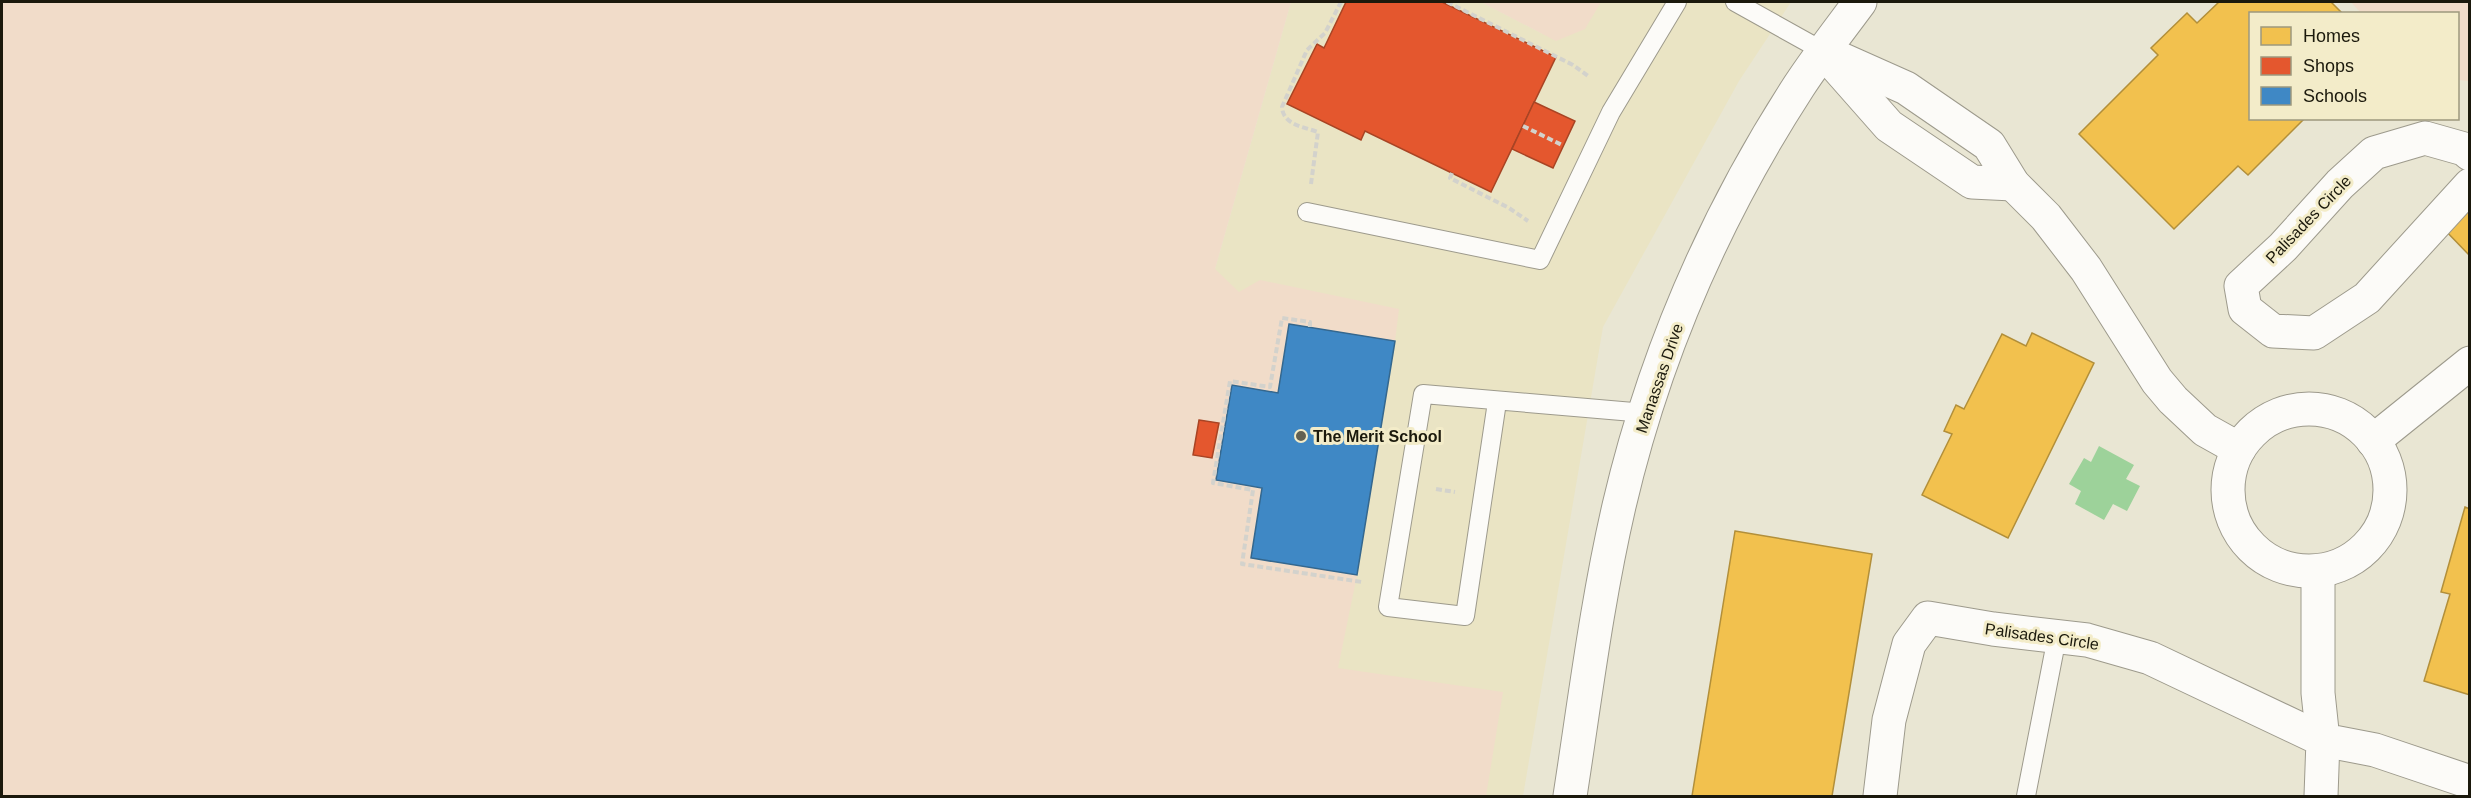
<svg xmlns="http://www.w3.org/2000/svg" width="2471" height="798" viewBox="0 0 2471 798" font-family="Arial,sans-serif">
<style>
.built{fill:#eae4c4}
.green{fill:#f1dcc9}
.water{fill:#9dd29a}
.homes{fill:#f2c14e;stroke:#b28f3a;stroke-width:1.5}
.shops{fill:#e4572e;stroke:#a84424;stroke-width:1.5}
.schools{fill:#3f88c5;stroke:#34678e;stroke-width:1.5}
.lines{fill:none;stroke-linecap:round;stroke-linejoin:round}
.service-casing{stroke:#9d9a8c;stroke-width:20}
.minor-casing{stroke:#9d9a8c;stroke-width:35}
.secondary-casing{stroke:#9d9a8c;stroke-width:35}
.path{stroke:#d3d2cc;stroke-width:4;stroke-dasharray:6 3;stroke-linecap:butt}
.service{stroke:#fcfbf8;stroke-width:18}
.minor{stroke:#fcfbf8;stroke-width:33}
.secondary{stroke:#fcfbf8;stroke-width:33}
.poi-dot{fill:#636152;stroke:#f3ecc9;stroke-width:2}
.labels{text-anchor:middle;stroke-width:6;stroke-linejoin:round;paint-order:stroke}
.street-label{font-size:16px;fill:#1b190c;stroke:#f3ecc9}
.poi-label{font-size:16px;font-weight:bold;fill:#1b190c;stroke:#f3ecc9;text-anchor:start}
</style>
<rect width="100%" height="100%" fill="#e9e6d3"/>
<path class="built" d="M1291,2H1481L1543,34L1562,2H1791L1739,81L1603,327L1523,796H1344L1188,457L1215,269Z"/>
<g class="green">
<path d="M2,2H1291L1215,269L1239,292L1260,280L1399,309L1395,341L1289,324L1278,393L1232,386L1216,480L1262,488L1251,558L1357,575L1338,668L1503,692L1486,796H2Z"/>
<path d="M1481,2H1601L1585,29L1556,41Z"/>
<path d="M2351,2H2469V81L2458,80V14L2361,13Z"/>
</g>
<path class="water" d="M2099,446L2134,465L2126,479L2140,486L2127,511L2113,504L2104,520L2075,504L2081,491L2069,484L2084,458L2091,462Z"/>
<g class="homes">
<path d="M2219,2H2331L2343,14H2250V118H2305L2248,175L2238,166L2174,229L2079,134L2158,55L2151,48L2187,13L2197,23Z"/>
<path d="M2470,202V256L2443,228Z"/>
<path d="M2032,333L2094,363L2008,538L1922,495L1952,434L1944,431L1956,405L1964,409L2002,334L2026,346Z"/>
<path d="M2465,507L2470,509V695L2424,681L2450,594L2441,592Z"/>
<path d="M1735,531L1872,554L1832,796H1692Z"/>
</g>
<g class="shops">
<path d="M1346,2H1442L1556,57L1491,192L1365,131L1361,140L1287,104L1317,44L1324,48Z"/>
<path d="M1534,102L1575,121L1553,168L1512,149Z"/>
<path d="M1199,420L1219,423L1212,458L1193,455Z"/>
</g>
<path class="schools" d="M1289,324L1395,341L1357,575L1251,558L1262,488L1216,480L1232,385L1278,393Z"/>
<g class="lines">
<g class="service-casing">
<g id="service">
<path d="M1735,2L1823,51"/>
<path d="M1307,212L1540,260L1611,112L1677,2"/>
<path d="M1497,402L1465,616L1388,607L1423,394L1645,413"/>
<path d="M2026,796L2057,637"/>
</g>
</g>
<g class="minor-casing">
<g id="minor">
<path d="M1823,51L1906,88L1989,145L2013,184L2046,217L2086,269L2157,381L2173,400L2205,430L2239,449"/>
<path d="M1829,58L1889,126L1972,182L2013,184"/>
<path d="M2470,154L2464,149L2425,138L2374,153L2340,184L2283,247L2241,286L2245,309L2273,331L2314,333L2367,298L2470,185"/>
<circle cx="2309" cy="490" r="81"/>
<path d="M2373,441L2470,363"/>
<path d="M2318,572V693L2323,740L2375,750L2470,782"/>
<path d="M1880,796L1889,720L1909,644L1928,618L1993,629L2087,640L2150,658L2323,740L2321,796"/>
</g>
</g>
<g class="secondary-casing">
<path id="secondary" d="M1570,796C1585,699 1597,601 1619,506C1654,356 1716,214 1799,86C1818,57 1840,29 1860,2"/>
</g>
<g class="path">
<path d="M2,2H3"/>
<path d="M1447,2L1573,65L1588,76"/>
<path d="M1523,126L1562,145"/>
<path d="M1452,173L1450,178L1509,208L1528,221"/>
<path d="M1311,184L1318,132C1304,127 1283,125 1282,107L1307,50L1325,33L1341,2"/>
<path d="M1310,327V322L1282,318L1270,387L1230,381L1213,483L1253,490L1242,564L1362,582"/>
<path d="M1436,489L1455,492"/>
</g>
<use href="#service" class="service"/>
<use href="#minor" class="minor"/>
<use href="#secondary" class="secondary"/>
</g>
<circle class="poi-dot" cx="1301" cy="436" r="6"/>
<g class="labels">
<g class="street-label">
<text transform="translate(2308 219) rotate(-46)" y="6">Palisades Circle</text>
<text transform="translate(1659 378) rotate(-71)" y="6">Manassas Drive</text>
<text transform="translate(2042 636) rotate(8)" y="6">Palisades Circle</text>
</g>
<g class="poi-label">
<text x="1313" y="442">The Merit School</text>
</g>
</g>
<rect width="2471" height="798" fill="none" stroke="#1b190c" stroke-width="6"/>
<rect x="2249" y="12" width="210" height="108" fill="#f3ecc9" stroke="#9d987d" stroke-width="1.5"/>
<rect x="2261" y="27" width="30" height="18" fill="#f2c14e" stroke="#9d987d" stroke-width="1.5"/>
<text x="2303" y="42" font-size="18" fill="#1b190c">Homes</text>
<rect x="2261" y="57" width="30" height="18" fill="#e4572e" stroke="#9d987d" stroke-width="1.5"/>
<text x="2303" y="72" font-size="18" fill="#1b190c">Shops</text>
<rect x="2261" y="87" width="30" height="18" fill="#3f88c5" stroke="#9d987d" stroke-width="1.5"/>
<text x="2303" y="102" font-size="18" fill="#1b190c">Schools</text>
</svg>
